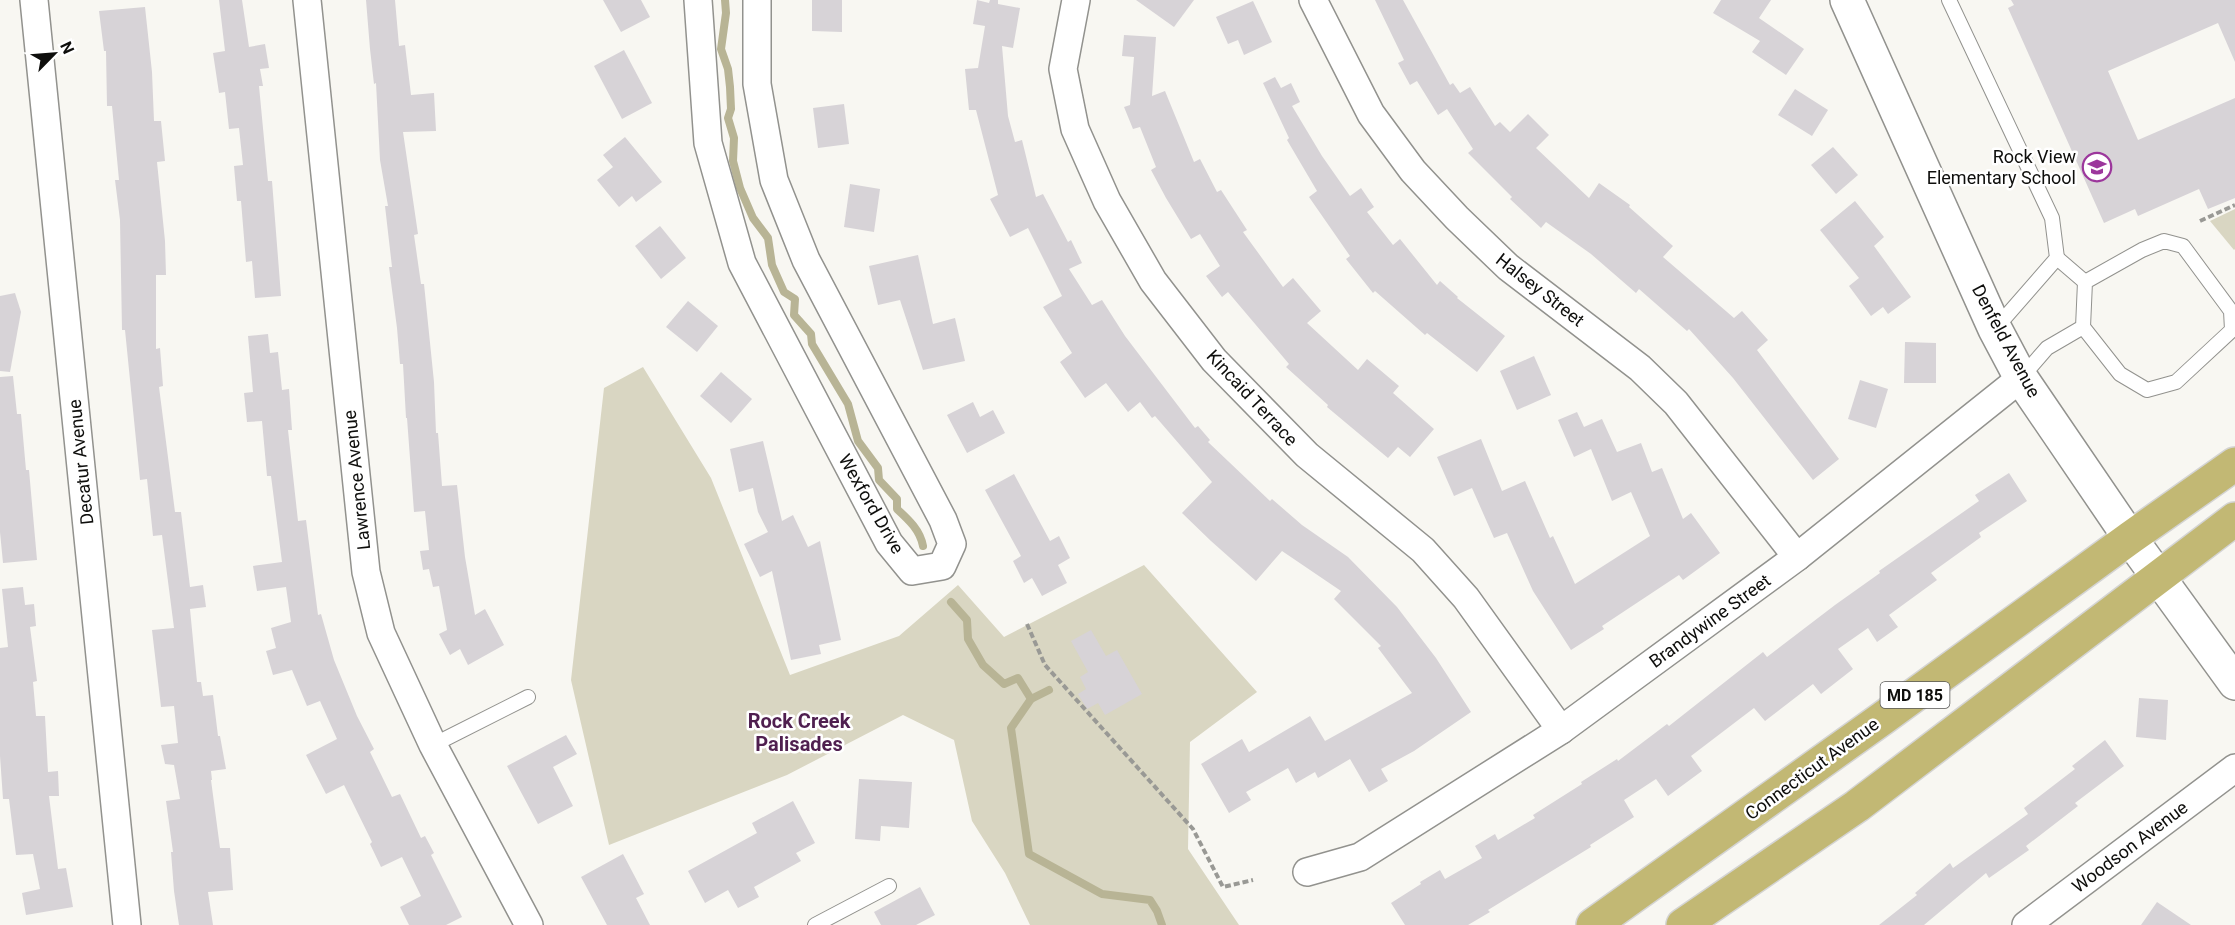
<svg xmlns="http://www.w3.org/2000/svg" width="2235" height="925" viewBox="0 0 2235 925" font-family="Roboto,sans-serif">
<style>
.green{fill:#d9d6c2}
.lines{fill:none;stroke-linecap:round;stroke-linejoin:round}
.stream{stroke:#b8b495;stroke-width:8}
.building{fill:#d7d3d7}
.service-casing{stroke:#92928e;stroke-width:16}
.minor-casing{stroke:#92928e;stroke-width:30}
.tertiary-casing{stroke:#92928e;stroke-width:36}
.primary-casing{stroke:#d4d4d3;stroke-width:36}
.path{stroke:#999995;stroke-width:4;stroke-dasharray:6 3;stroke-linecap:butt}
.service{stroke:#fff;stroke-width:14}
.minor{stroke:#fff;stroke-width:27}
.tertiary{stroke:#fff;stroke-width:33}
.primary{stroke:#c2b874;stroke-width:33}
.labels{text-anchor:middle;stroke-width:5;stroke-linejoin:round;paint-order:stroke}
.shield{fill:#fff;stroke:#565655;stroke-width:1.5}
.shield-label{font-size:16px;font-weight:bold;fill:#0e0e0c}
.poi-label{font-size:18px;fill:#0e0e0c;stroke:#fff;text-anchor:end}
.street-label{font-size:18px;fill:#0e0e0c;stroke:#fff}
.neighbourhood-label{font-size:20px;font-weight:bold;fill:#4f1f4f;stroke:#fff}
</style>
<rect width="100%" height="100%" fill="#f8f7f2"/>
<g class="green">
<path d="M2235,209V249L2234,250L2210,221Z"/>
<path d="M643,367L711,478L790,675L899,636L958,585L1004,637L1144,565L1257,692L1190,742L1188,849L1239,925H1030L1005,873L972,821L954,740L903,715L787,775L609,845L571,680L604,388Z"/>
</g>
<g class="lines">
<g class="stream">
<path d="M725,0L726,13L721,49L728,69L730,87L731,109L728,118L734,138L733,161L740,188L753,218L768,238L772,265L784,292L795,299L794,315L811,334L812,344L848,404L858,441L878,468L879,480L897,499V509C909,520 920,530 923,546"/>
<path d="M951,602L967,620L968,639L983,665L1004,684L1018,678L1031,699L1049,690"/>
<path d="M1031,699L1011,728L1029,854L1102,894L1150,900L1157,911L1162,925"/>
</g>
</g>
<g class="building">
<path d="M219,0H242L249,47L265,44L269,68L260,69L263,86H259L268,181H272L281,296L255,298L252,261L246,262L241,201H237L234,166L243,165L239,128L229,129L225,92L219,93L213,53L225,51Z"/>
<path d="M366,0H395L399,46L405,45L411,95L434,93L436,131L403,132L418,234L414,235L421,284H424L434,382L436,433H438L442,486L457,485L465,557L475,615L485,609L504,645L468,665L460,649L450,655L439,634L447,630L439,586L433,587L429,569L423,570L420,551L429,550L425,511L414,512L407,418H406L403,364H400L397,328L389,267H392L385,206H388L380,160L376,83L374,84L370,49Z"/>
<path d="M603,0H641L650,17L621,32Z"/>
<path d="M812,0H842V32L812,31Z"/>
<path d="M977,0L989,3L990,0H998V4L1020,8L1013,48L1002,46L1008,116L1015,142L1022,140L1036,197L1043,194L1068,242L1071,240L1082,263L1069,269L1092,305L1102,300L1125,336L1195,428L1198,426L1210,440L1208,442L1270,501L1272,499L1302,525L1348,557L1397,607L1436,658L1471,712L1414,751L1381,769L1388,781L1369,792L1350,759L1318,778L1315,772L1296,783L1288,768L1246,792L1251,800L1229,813L1201,764L1242,739L1249,752L1310,716L1325,741L1412,693L1378,648L1381,646L1334,599L1341,591L1282,551L1256,581L1211,541L1182,513L1212,482L1155,416L1152,418L1140,402L1128,412L1106,383L1085,398L1060,362L1072,353L1043,307L1062,296L1028,228L1010,237L990,199L998,195L976,110H969L965,69L978,68L985,26L973,24Z"/>
<path d="M1136,0H1194L1174,27Z"/>
<path d="M1375,0H1403L1450,85L1453,83L1460,93L1470,87L1495,126L1500,122L1510,132L1528,114L1549,135L1536,148L1589,198L1599,183L1630,205L1629,207L1673,246L1663,257L1734,318L1742,311L1768,340L1757,350L1839,459L1813,480L1733,378L1689,329L1687,331L1639,289L1636,293L1591,254L1546,222L1541,228L1510,199L1512,197L1468,153L1473,149L1447,109L1438,115L1417,81L1410,85L1398,63L1404,60Z"/>
<path d="M1721,0H1771L1759,18L1804,49L1786,75L1752,52L1760,41L1713,13Z"/>
<path d="M2011,0H2235V62L2218,23L2108,71L2138,140L2235,98V198L2208,209L2199,189L2138,216L2135,209L2104,223L2008,8L2014,5Z"/>
<path d="M1253,1L1272,42L1244,55L1238,40L1228,44L1216,17Z"/>
<path d="M145,7L152,72L154,121H161L165,161L157,162L165,241L166,275H156V349L160,348L163,386L159,387L175,512H181L190,587L203,585L206,607L190,609L197,682H201L203,696L213,695L218,736H220L226,769L211,771L212,780H211L220,848H230L233,890L208,892L213,925H179L174,891L171,852H173L166,801L180,799L174,765L165,764L161,745L178,743L174,706L161,707L152,630L174,628L162,535L153,536L147,479L140,480L125,330H122L120,220L115,180H119L112,106H107L106,51H104L99,11Z"/>
<path d="M1124,35L1156,37L1152,96L1165,91L1194,162L1200,159L1217,192L1221,190L1247,230L1243,232L1283,287L1293,278L1321,311L1307,323L1358,370L1367,359L1399,386L1393,393L1434,429L1410,457L1398,447L1388,458L1327,407L1328,405L1286,367L1289,364L1228,292L1222,297L1206,276L1220,266L1200,234L1191,239L1166,198L1151,170L1156,167L1140,127L1133,129L1124,107L1130,105L1134,57L1122,56Z"/>
<path d="M624,50L652,103L622,119L594,66Z"/>
<path d="M1275,77L1281,88L1291,83L1300,102L1292,106L1322,156L1350,196L1361,188L1374,207L1367,212L1393,245L1400,239L1437,285L1440,281L1458,297L1457,298L1505,336L1477,372L1427,333L1425,335L1375,291L1373,293L1346,259L1350,256L1309,197L1317,191L1287,140L1289,138L1263,83Z"/>
<path d="M1795,89L1828,110L1812,136L1778,115Z"/>
<path d="M844,104L849,144L818,148L813,108Z"/>
<path d="M625,137L662,182L636,202L632,196L619,207L597,180L613,167L603,155Z"/>
<path d="M1833,147L1858,175L1836,194L1811,165Z"/>
<path d="M850,184L880,189L874,232L844,227Z"/>
<path d="M1855,201L1884,237L1874,246L1911,297L1888,314L1883,307L1871,316L1849,286L1859,278L1820,230Z"/>
<path d="M660,226L686,258L661,279L635,246Z"/>
<path d="M918,255L933,324L955,318L965,361L923,370L900,300L878,305L869,266Z"/>
<path d="M15,293L21,312L10,372L0,371V296Z"/>
<path d="M688,301L718,326L697,352L666,327Z"/>
<path d="M268,334L270,353L278,352L282,390L289,389L292,430H288L298,521L306,520L318,615L321,614L334,660L357,716L374,749L370,752L392,797L400,794L421,838L425,836L434,853L431,855L462,917L446,925H409L400,907L421,896L402,857L381,867L370,844L372,842L344,785L326,794L306,755L337,739L320,701L307,706L292,670L273,675L266,651L276,648L271,628L291,622L286,587L257,591L253,566L282,562L271,476H267L262,421L247,422L244,393L253,392L248,336Z"/>
<path d="M1905,342L1936,343V383H1904Z"/>
<path d="M1534,356L1551,395L1517,410L1500,371Z"/>
<path d="M721,372L752,399L731,423L700,396Z"/>
<path d="M13,376L17,414H21L26,470H29L37,560L3,563L0,532V377Z"/>
<path d="M1860,380L1888,389L1876,428L1848,419Z"/>
<path d="M973,402L980,417L993,410L1005,433L967,453L947,415Z"/>
<path d="M1577,412L1584,427L1602,419L1617,452L1641,443L1652,472L1662,468L1683,519L1691,513L1720,553L1683,580L1679,575L1602,626L1604,629L1571,650L1533,591L1507,533L1494,538L1472,488L1454,496L1437,457L1481,439L1502,491L1525,481L1550,538L1553,536L1575,584L1650,536L1631,492L1612,501L1591,449L1574,457L1558,420Z"/>
<path d="M763,441L782,521L793,515L808,547L820,541L841,640L819,645L821,654L791,660L772,571L760,577L744,544L768,532L758,512L753,488L739,492L730,449Z"/>
<path d="M2009,473L2027,501L1979,533L1981,537L1931,573L1937,580L1889,615L1898,627L1877,642L1868,628L1838,649L1853,669L1821,694L1813,684L1765,721L1754,708L1691,756L1702,771L1668,796L1656,779L1624,800L1634,817L1590,845L1591,847L1488,910L1490,912L1468,925H1405L1391,903L1421,884L1420,882L1440,870L1445,879L1482,858L1475,846L1495,834L1498,840L1535,818L1533,815L1582,784L1581,782L1617,759L1618,761L1667,724L1669,726L1763,652L1767,657L1835,605L1880,573L1879,571L1979,501L1975,495Z"/>
<path d="M1014,474L1050,541L1059,536L1070,558L1058,565L1067,583L1042,596L1032,578L1024,583L1013,561L1021,556L985,490Z"/>
<path d="M23,587L25,605L34,604L36,626L30,627L37,681L33,682L36,716H45L48,772L58,771L59,796H49L58,869L66,868L73,907L26,915L22,893L40,889L33,854L16,855L9,799H3L0,756V648L8,647L2,589Z"/>
<path d="M1091,630L1106,656L1117,650L1142,694L1105,715L1098,703L1087,709L1078,694L1086,689L1080,677L1088,672L1071,641Z"/>
<path d="M2139,698L2168,700L2166,740L2136,737Z"/>
<path d="M566,735L577,754L553,767L573,806L538,824L507,766Z"/>
<path d="M2105,740L2124,766L2075,803L2078,806L2026,846L2029,850L1989,878L1986,873L1924,925H1879L1917,895L1915,893L1950,863L1953,868L2028,814L2024,808L2075,769L2072,766Z"/>
<path d="M859,779L912,782L909,828L881,826L880,841L855,839Z"/>
<path d="M793,801L815,843L796,853L801,861L754,887L759,897L738,908L728,890L705,903L688,871L757,833L752,823Z"/>
<path d="M623,854L644,894L636,898L650,925H607L581,877Z"/>
<path d="M920,887L935,915L916,925H881L874,912Z"/>
<path d="M2157,902L2191,925H2141Z"/>
</g>
<g class="lines">
<g class="service-casing">
<g id="service">
<path d="M1949,0L2052,218L2057,258L1995,329"/>
<path d="M2057,258L2085,282"/>
<path d="M2021,378L2047,348L2083,327L2120,374L2147,390L2176,382L2232,330L2231,311L2183,246L2164,241L2142,250L2085,282L2083,327"/>
<path d="M433,745L528,697"/>
<path d="M815,925L889,886"/>
</g>
</g>
<g class="minor-casing">
<g id="minor">
<path d="M34,0L127,925"/>
<path d="M307,0L366,572L381,633L433,745L529,925"/>
<path d="M698,0L708,143L742,263L889,543L912,571L942,566L952,544L943,520L806,260L774,180L757,84V0"/>
<path d="M1076,0L1063,69L1075,129L1107,201L1153,281L1214,360L1307,455L1423,550L1466,598L1561,730"/>
<path d="M1313,0L1371,114L1413,171L1457,218L1508,267L1640,368L1676,403L1797,557"/>
<path d="M1307,872L1360,857L1561,730L1797,557L2021,378"/>
<path d="M2026,925L2235,768"/>
</g>
</g>
<g class="tertiary-casing">
<path id="tertiary" d="M1847,0L1995,329L2021,378L2130,538L2235,683"/>
</g>
<g class="primary-casing">
<g id="primary">
<path d="M1593,925L1883,718L2130,538L2235,464"/>
<path d="M1683,925L1857,806L2235,519"/>
</g>
</g>
<g class="path">
<path d="M2200,221L2235,205"/>
<path d="M1027,624L1045,665L1193,829L1223,887L1253,880"/>
</g>
<use href="#service" class="service"/>
<use href="#minor" class="minor"/>
<use href="#tertiary" class="tertiary"/>
<use href="#primary" class="primary"/>
</g>
<defs>
<g id="school-ring" transform="scale(1.5)"><circle r="9.5" fill="#fff" stroke="#9c379c" stroke-width="1.5"/><path d="M0-5L7-2L0 1L-7-2ZM-4 1L0 2.5L4 1V4Q0 6-4 4Z" fill="#9c379c"/></g>
</defs>
<g fill-rule="evenodd">
<use href="#school-ring" x="2097" y="167"/>
</g>
<g class="labels">
<rect class="shield" x="1880.5" y="682" width="69" height="26" rx="4.5"/>
<g class="shield-label">
<text x="1915" y="701">MD 185</text>
</g>
<g class="poi-label">
<text x="2076" y="163">Rock View<tspan x="2076" dy="21">Elementary School</tspan></text>
</g>
<g class="street-label">
<text transform="translate(1540 290) rotate(38)" y="6">Halsey Street</text>
<text transform="translate(2006 341) rotate(62)" y="6">Denfeld Avenue</text>
<text transform="translate(1252 398) rotate(47)" y="6">Kincaid Terrace</text>
<text transform="translate(81 462) rotate(-96)" y="6">Decatur Avenue</text>
<text transform="translate(357 480) rotate(-96)" y="6">Lawrence Avenue</text>
<text transform="translate(871 504) rotate(60)" y="6">Wexford Drive</text>
<text transform="translate(1710 621) rotate(-36)" y="6">Brandywine Street</text>
<text transform="translate(1812 769) rotate(-36)" y="6">Connecticut Avenue</text>
<text transform="translate(2130 847) rotate(-37)" y="6">Woodson Avenue</text>
</g>
<g class="neighbourhood-label">
<text x="799" y="728">Rock Creek<tspan x="799" dy="23">Palisades</tspan></text>
</g>
</g>
<g transform="translate(54 54) rotate(65)" stroke="#ffffff" stroke-width="4.5" paint-order="stroke">
<path d="M0-4.5L10 22L0 15L-10 22Z" fill="#0e0e0c"/>
<text y="-9" font-size="16" font-weight="bold" text-anchor="middle" fill="#0e0e0c">N</text>
</g>
</svg>
